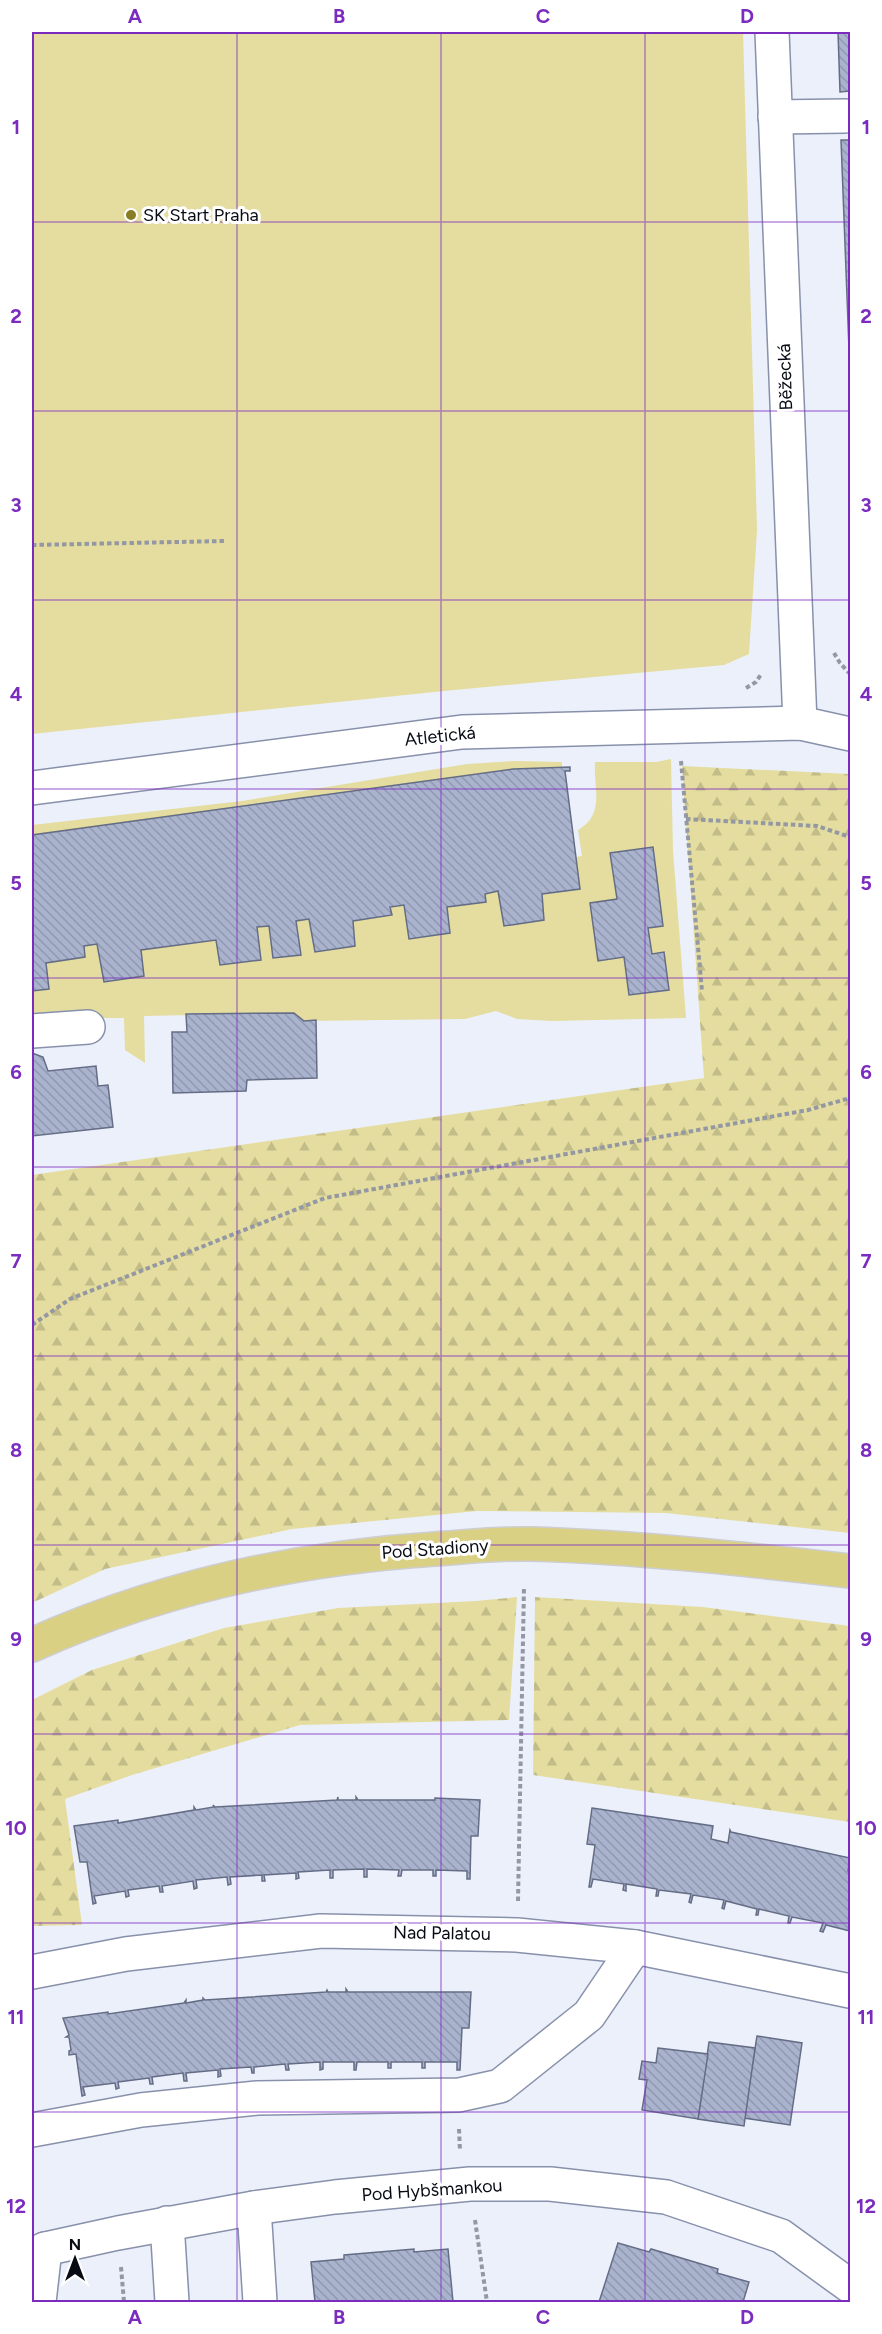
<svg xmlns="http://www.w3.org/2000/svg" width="882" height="2334" viewBox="0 0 882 2334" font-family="Figtree,sans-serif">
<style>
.forest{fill:url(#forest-firs)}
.garden{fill:#e4dd9f;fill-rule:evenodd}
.building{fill:url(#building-back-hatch);stroke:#646d85;stroke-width:1.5}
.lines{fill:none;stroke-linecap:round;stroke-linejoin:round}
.minor-casing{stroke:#8891ab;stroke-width:36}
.major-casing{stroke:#ceced0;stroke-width:36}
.path{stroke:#9498a2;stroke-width:4;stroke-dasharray:4.5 3;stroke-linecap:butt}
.minor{stroke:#fff;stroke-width:33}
.major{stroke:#d9d083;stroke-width:33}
.grid{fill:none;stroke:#7b2cbf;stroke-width:1.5;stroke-opacity:0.55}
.poi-dot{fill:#887d24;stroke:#fff;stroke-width:2}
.labels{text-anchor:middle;stroke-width:6;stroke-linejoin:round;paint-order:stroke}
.poi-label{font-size:18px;fill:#080b14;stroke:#fff;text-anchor:start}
.street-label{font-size:18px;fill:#080b14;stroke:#fff}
.neatline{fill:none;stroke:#7b2cbf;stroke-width:2}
.grid-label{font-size:20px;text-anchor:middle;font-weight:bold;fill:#7b2cbf}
</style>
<defs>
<pattern id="forest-firs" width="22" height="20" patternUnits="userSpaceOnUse" patternTransform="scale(1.5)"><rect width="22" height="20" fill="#e4dd9f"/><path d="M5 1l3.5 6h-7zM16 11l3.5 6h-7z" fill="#c2bc88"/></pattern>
<pattern id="building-back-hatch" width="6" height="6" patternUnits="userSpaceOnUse" patternTransform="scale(1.5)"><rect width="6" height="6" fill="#aab3ce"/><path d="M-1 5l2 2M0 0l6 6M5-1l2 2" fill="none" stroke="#9199b0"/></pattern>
</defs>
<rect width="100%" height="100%" fill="#ecf0fb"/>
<g class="forest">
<path d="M682,766L850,774V1533L666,1513L477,1511L292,1529L105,1569L32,1603V1175L704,1078Z"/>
<path d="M517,1597L509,1720L300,1725L132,1775L65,1799L82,1925L32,1926V1700L92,1670L224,1628L338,1608L476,1601Z"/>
<path d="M535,1597L703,1607L850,1626V1822L533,1775Z"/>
</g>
<g class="garden">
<path d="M32,32H743L757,530L749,654L724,665L444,691L32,734Z"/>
<path d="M671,759L673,851L686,1018L552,1021L517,1019L496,1011L465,1019L304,1021L294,1013L144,1016L145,1063L125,1050L124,1018H88L87,1010L32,1017V991L49,989L46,963L85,957L84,946L97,944L104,982L141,950L216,940L220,965L260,960L257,927L269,926L274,958L301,955L296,921L309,919L315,952L355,946L353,921L391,915L390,907L404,905L409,939L449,933L447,907L486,902L485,894L498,891L504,925L544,920L542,894L580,889L576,857L582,856L578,830C606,814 593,787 595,762H656ZM652,847L663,926L648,928L652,954L664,953L669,989L667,991L629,995L624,957L598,961L617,899L610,853Z"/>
<path d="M515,761L562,762V767L513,769L32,835V825L242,801L467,764Z"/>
</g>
<g class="building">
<path d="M838,32H850V107V91L840,92Z"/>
<path d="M841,140H850V349H849Z"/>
<path d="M570,767V771H565L580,889L542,894L544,920L504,926L498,891L485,894L486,902L447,907L450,933L409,939L404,905L390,907L392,915L353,921L355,946L315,952L309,919L296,921L301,955L273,958L269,926L257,927L261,960L220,965L216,940L141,950L144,976L104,982L97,944L84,946L85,957L46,963L49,989L32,991V835L513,769Z"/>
<path d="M653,847L663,926L648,928L652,954L664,952L669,990L629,995L624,957L598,961L590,903L617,899L610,853Z"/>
<path d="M294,1013L304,1021L316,1020L317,1078L247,1080L246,1091L173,1093L172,1032H187L186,1014Z"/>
<path d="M32,1053L43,1057L48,1071L96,1066L98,1086L108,1085L113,1127L32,1136Z"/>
<path d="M338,1797V1800H356V1797L358,1800H435V1798L480,1800L478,1836H471L470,1879H467V1871L436,1870V1876H433V1870H402L401,1876H398L399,1870L367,1869V1877H364V1869L333,1870V1878H330V1870L298,1872L299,1878L296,1879V1873L264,1875L265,1881H262V1875L230,1877L231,1884L228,1885L227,1877L196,1880L197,1888L194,1889L193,1881L162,1886L163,1892H160L159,1886L128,1890L129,1896L126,1897L125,1891L94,1896L96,1903L93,1904L87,1862H80L74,1826L118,1820V1823L194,1810V1807L196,1810L214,1807L213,1805L215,1807L337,1800Z"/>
<path d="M592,1808L713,1826L711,1839L728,1843L730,1830L731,1832L850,1858L848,1871L850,1872V1931L826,1925L823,1932L820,1931L823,1923L792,1917L790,1923H788L789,1916L759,1909L758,1915H756L757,1909L726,1901L724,1909L722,1908L724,1900L693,1895L691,1903L689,1902L691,1894L659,1890L658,1896H656L657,1889L626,1884V1891L623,1890L624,1884L593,1879L591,1887H589L595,1845L587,1844Z"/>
<path d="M346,1989L348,1992H471L469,2028H462L460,2070H457V2062H425V2068H422V2062H391V2068H388V2062H357L356,2070H354V2062H323V2069L320,2070V2062L288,2064L289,2070H286L285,2064L254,2067V2073H252L251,2067L220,2069L221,2076L218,2077V2070L186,2073L187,2081H184L183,2073L152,2077L153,2084H150L149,2078L118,2082L119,2088L116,2089L115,2083L83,2087L85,2095L82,2096L76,2054L69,2055V2051L71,2050L69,2037H66L69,2035L63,2018L108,2012V2014L184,2003L186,2000V2003L203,2000V1998L205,2000L326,1992L327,1990L328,1992H346Z"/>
<path d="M757,2036L802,2043L790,2125L744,2118Z"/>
<path d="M709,2042L755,2048L744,2126L698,2119Z"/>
<path d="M658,2048L708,2054L698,2119L642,2110L647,2080L639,2079L642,2061L656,2063Z"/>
<path d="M618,2243L649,2252L651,2249L718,2269L717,2273L749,2282L743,2302H599Z"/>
<path d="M414,2249V2252L448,2249L453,2302H315L311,2262L344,2259V2255Z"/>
</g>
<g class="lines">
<g class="minor-casing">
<g id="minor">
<path d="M772,32L800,723"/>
<path d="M775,117L845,116"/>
<path d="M32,788L462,732L800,723L850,734"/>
<path d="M32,1031L88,1027"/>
<path d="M32,1972L126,1954L321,1931L517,1935L635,1947L850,1991"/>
<path d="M32,2130L141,2110L257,2098L459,2095L500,2086L589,2015L635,1947"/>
<path d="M254,2208L260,2302"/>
<path d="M167,2223L172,2302"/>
<path d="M32,2255L45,2249L118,2233L254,2208L335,2197L470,2184H550L666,2197L781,2236L850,2286"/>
<path d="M39,2302L45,2249"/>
</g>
</g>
<g class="major-casing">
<path id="major" d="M32,1645C159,1588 296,1558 435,1549C466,1547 499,1543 530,1544C637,1547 744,1559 850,1571"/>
</g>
<g class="path">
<path d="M32,545L225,541"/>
<path d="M834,653L840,663L850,674"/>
<path d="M746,688L756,682L762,673"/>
<path d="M681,761L702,991"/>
<path d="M686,819L817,826L850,837"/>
<path d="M32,1325L70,1299L325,1198L808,1110L850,1098"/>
<path d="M518,1901L524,1587"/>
<path d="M459,2129L460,2151"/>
<path d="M475,2220L487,2302"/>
<path d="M121,2267L124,2302"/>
</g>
<use href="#minor" class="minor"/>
<use href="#major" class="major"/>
</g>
<path class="grid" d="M237,32V2302M441,32V2302M645,32V2302M32,222H850M32,411H850M32,600H850M32,789H850M32,978H850M32,1167H850M32,1356H850M32,1545H850M32,1734H850M32,1923H850M32,2112H850"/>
<circle class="poi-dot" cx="131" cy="215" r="6"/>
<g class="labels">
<g class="poi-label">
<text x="143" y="221">SK Start Praha</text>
</g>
<g class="street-label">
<text transform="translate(785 377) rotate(-92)" y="6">Běžecká</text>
<text transform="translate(440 736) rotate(-6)" y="6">Atletická</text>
<text transform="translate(435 1549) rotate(-4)" y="6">Pod Stadiony</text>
<text transform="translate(442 1933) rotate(1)" y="6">Nad Palatou</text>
<text transform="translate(432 2190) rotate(-4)" y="6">Pod Hybšmankou</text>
</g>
</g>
<rect width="882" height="2334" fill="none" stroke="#ffffff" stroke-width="66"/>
<g transform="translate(75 2259)" stroke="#ffffff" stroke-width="4.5" paint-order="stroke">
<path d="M0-4.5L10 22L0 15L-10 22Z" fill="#080b14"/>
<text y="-9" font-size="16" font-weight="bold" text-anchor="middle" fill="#080b14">N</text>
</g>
<rect x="33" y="33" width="816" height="2268" class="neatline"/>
<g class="grid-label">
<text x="135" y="23">A</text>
<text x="339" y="23">B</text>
<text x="543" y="23">C</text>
<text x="747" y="23">D</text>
<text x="16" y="134">1</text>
<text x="866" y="134">1</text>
<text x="16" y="323">2</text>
<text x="866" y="323">2</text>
<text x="16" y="512">3</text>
<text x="866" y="512">3</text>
<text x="16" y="701">4</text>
<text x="866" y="701">4</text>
<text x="16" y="890">5</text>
<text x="866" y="890">5</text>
<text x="16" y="1079">6</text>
<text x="866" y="1079">6</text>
<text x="16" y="1268">7</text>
<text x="866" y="1268">7</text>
<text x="16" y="1457">8</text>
<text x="866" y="1457">8</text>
<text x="16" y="1646">9</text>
<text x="866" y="1646">9</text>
<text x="16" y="1835">10</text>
<text x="866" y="1835">10</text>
<text x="16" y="2024">11</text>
<text x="866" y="2024">11</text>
<text x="16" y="2213">12</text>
<text x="866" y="2213">12</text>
<text x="135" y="2324">A</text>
<text x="339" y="2324">B</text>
<text x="543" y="2324">C</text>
<text x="747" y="2324">D</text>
</g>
</svg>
